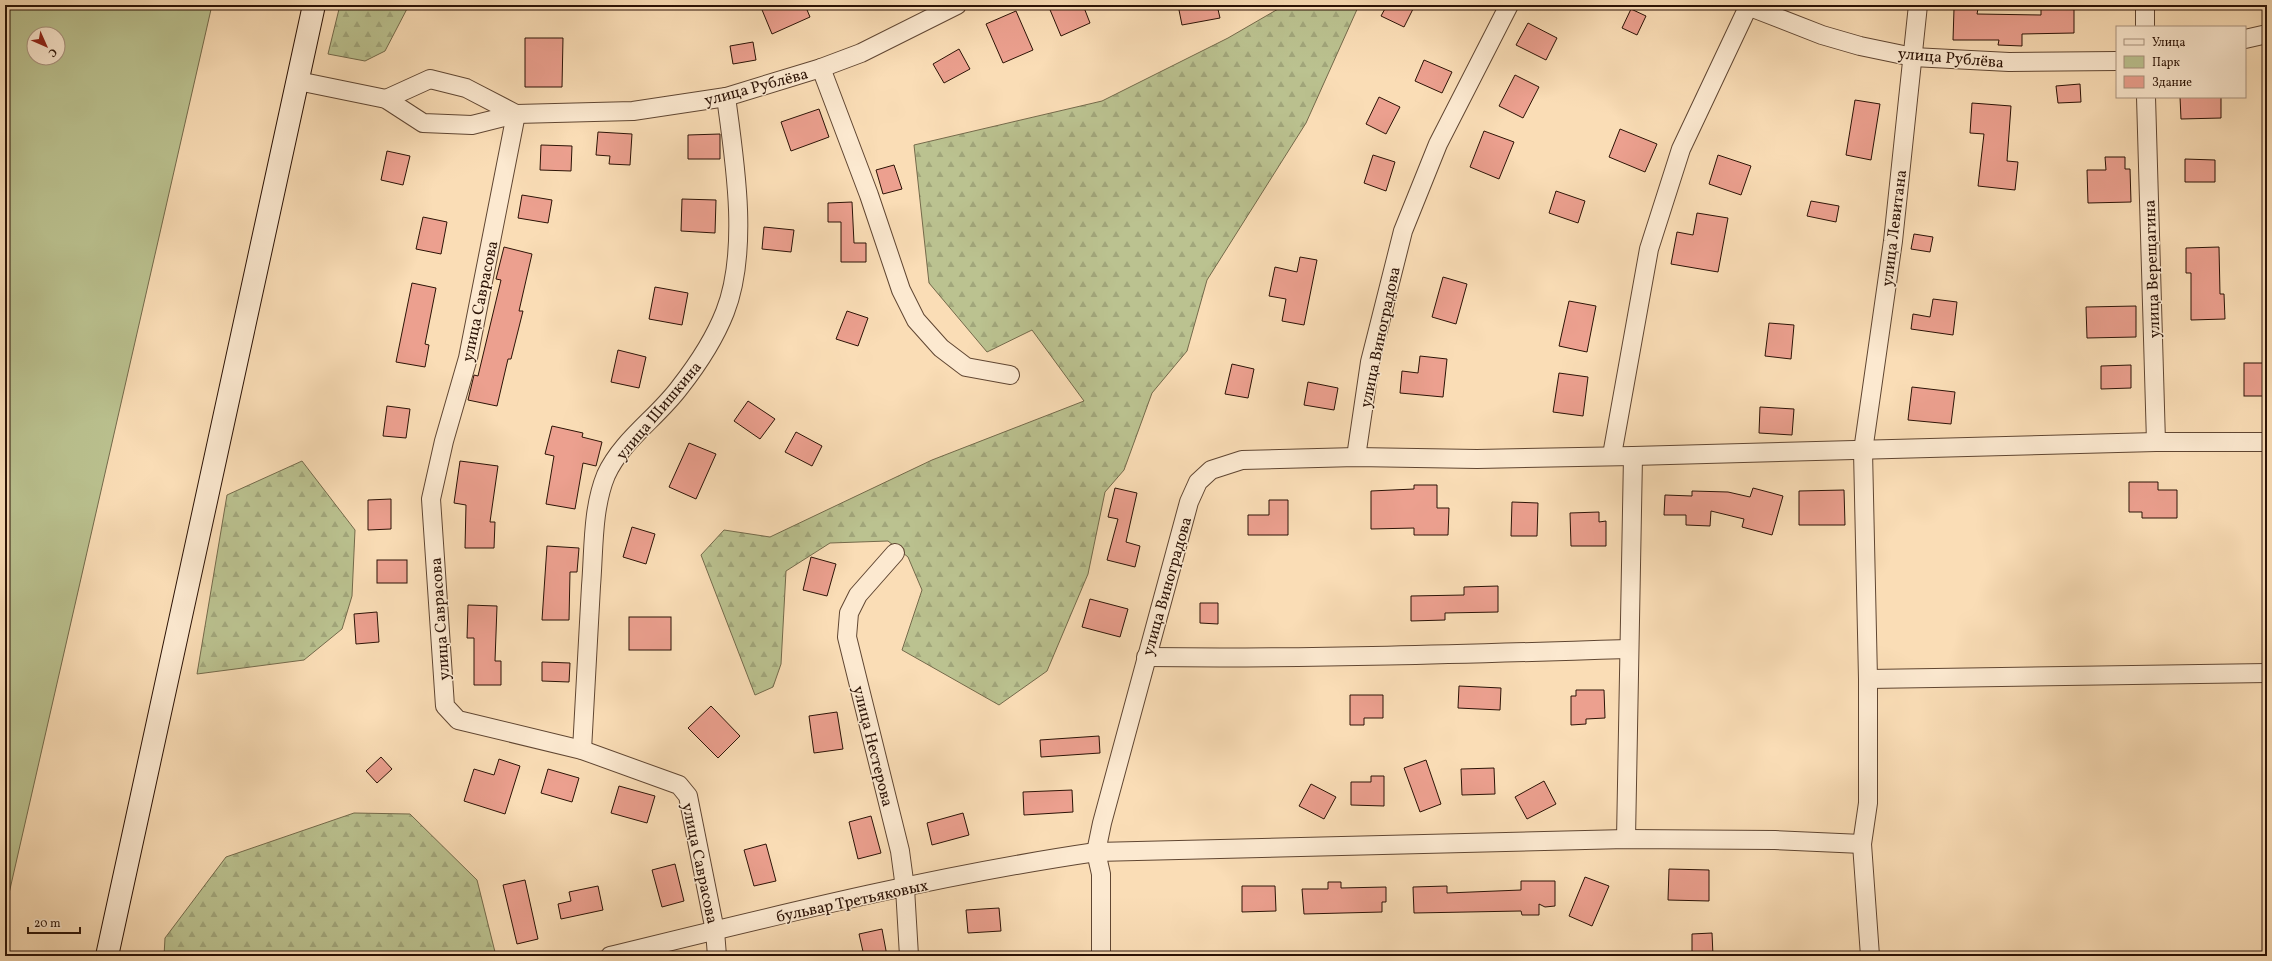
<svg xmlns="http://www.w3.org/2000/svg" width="2272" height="961" viewBox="0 0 2272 961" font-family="Vollkorn,serif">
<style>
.green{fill:#bbc290;stroke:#746a4b;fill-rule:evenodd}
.forest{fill:url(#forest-firs);stroke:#746a4b}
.building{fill:#eca08f;stroke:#2c1306}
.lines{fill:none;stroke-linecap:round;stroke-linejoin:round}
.street-casing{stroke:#604632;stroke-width:20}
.secondary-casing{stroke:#2c1306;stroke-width:24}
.street{stroke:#fce9d0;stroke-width:18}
.secondary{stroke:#fce9d0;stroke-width:22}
.labels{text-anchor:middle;stroke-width:3;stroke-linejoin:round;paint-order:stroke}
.street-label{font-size:16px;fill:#2c1306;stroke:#fce9d0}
</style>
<defs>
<pattern id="forest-firs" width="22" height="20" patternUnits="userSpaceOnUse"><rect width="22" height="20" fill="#bbc290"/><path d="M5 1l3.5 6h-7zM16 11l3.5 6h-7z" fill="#a1a67b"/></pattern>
</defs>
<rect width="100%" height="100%" fill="#faddb6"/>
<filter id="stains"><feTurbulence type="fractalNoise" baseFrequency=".005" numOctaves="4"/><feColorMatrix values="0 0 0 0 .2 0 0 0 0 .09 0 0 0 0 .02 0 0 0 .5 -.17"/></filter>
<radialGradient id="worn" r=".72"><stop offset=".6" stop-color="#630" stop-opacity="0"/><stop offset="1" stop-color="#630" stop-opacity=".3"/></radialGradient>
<path class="green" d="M5,5H212L5,911ZM34,34H58V58H34Z"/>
<g class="forest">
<path d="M340,5H409L385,51L365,61L328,54Z"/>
<path d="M1285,5H1359L1306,123L1207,280L1187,351L1152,393L1124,470L1105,492L1088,574L1047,671L999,705L902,650L922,590L908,557L888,541L830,543L786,571L781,664L773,687L755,695L701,555L724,530L770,537L932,460L1084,401L1032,330L987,352L929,283L914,145L1102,101L1228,38Z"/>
<path d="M302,461L355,530L352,596L342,629L304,660L197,674L227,495Z"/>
<path d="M354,813L410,814L477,880L496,956H164L165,938L226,857Z"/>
</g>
<g class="building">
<path d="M760,5H805L810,17L772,34Z"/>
<path d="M1048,5H1083L1090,23L1061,36Z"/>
<path d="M1178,5H1217L1220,18L1182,25Z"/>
<path d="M1387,5H1415L1404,27L1381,16Z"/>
<path d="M2074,8V33L2022,34V46L1998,45L1999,40H1953L1954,9H1978L1977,14L2041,15V9Z"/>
<path d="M1631,9L1646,16L1637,35L1622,28Z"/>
<path d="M1016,11L1033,50L1003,63L986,24Z"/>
<path d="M1528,23L1557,38L1546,60L1516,45Z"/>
<path d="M525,38H563L562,87H525Z"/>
<path d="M753,42L756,60L733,64L730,46Z"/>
<path d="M959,49L970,69L944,83L933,64Z"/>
<path d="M1424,60L1452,72L1442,93L1415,81Z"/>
<path d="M1515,75L1539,87L1523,118L1499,106Z"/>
<path d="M2080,84L2081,102L2058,103L2056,86Z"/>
<path d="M1379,97L1400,107L1386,134L1366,124Z"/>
<path d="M2180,97H2221V118L2181,119Z"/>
<path d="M1855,100L1880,104L1871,160L1846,155Z"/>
<path d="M1972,103L2011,106L2007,161L2018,162L2015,190L1978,186L1984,134L1970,133Z"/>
<path d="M819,109L829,137L791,151L781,122Z"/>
<path d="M1620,129L1657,144L1645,172L1609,157Z"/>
<path d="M1484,131L1514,142L1499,179L1470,167Z"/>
<path d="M598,132L632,134L630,165L609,164L610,156L596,155Z"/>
<path d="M720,134V159H688V135Z"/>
<path d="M541,145L572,146L571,171L540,170Z"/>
<path d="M387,151L410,156L403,185L381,180Z"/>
<path d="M1373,155L1395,162L1386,191L1364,183Z"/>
<path d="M1718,155L1751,166L1741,195L1709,184Z"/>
<path d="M2105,157H2125V169H2130L2131,202L2088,203L2087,170H2106Z"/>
<path d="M2185,159L2215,160V182H2185Z"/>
<path d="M894,165L902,189L883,194L876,170Z"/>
<path d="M1556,191L1585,201L1578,223L1549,213Z"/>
<path d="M522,195L552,200L548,223L518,218Z"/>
<path d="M682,199L716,200L715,233L681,231Z"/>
<path d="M1811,201L1839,206L1836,222L1807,216Z"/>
<path d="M852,202L854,243H866V262H841V222H828V203Z"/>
<path d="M1697,213L1728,218L1718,272L1671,264L1677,232L1693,235Z"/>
<path d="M423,217L447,222L441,254L416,249Z"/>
<path d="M764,227L794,230L791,252L762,249Z"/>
<path d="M1914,234L1933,237L1930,252L1911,249Z"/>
<path d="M504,247L532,254L519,311H523L511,359H508L497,406L468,400L474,375L478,376L501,280L496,279Z"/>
<path d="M2219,247L2220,294H2224L2225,319L2191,320V273H2186V248Z"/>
<path d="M1300,257L1317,260L1304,325L1282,321L1286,299L1269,296L1275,267L1297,272Z"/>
<path d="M1443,277L1467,284L1456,324L1432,317Z"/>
<path d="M412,283L436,288L425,344L429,345L425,367L396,362Z"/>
<path d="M655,287L688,293L682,325L649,319Z"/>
<path d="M1933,299L1957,302L1953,335L1911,329L1913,314L1930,317Z"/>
<path d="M1569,301L1596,306L1587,352L1559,346Z"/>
<path d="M2136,306V337L2087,338L2086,307Z"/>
<path d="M847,311L868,318L858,346L836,339Z"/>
<path d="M1769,323L1794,325L1791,359L1765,356Z"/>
<path d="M618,350L646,357L639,388L611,382Z"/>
<path d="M1420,356L1447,359L1443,397L1400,393L1402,371L1418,373Z"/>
<rect x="2244" y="363" width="23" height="33"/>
<path d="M1232,364L1254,369L1248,398L1225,394Z"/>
<path d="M2131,365V388L2101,389V366Z"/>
<path d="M1559,373L1588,377L1583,416L1553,412Z"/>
<path d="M1308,382L1338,388L1334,410L1304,405Z"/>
<path d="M1912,387L1955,392L1951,424L1908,420Z"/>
<path d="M748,401L775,419L760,439L734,421Z"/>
<path d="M387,406L410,409L406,438L383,436Z"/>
<path d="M1760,407L1794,409L1792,435L1759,433Z"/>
<path d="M552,426L583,433L582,437L602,442L596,466L583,463L575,509L546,504L554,456L545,454Z"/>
<path d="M796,432L822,446L812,466L785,452Z"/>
<path d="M689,443L716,454L696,499L669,487Z"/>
<path d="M460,461L498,466L490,522H495L494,548H465L466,505L454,503Z"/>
<path d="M2129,482H2158V490H2177V518H2142V512H2129Z"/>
<path d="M1414,485H1437V508H1449L1448,535H1414V528L1371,529V491L1414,489Z"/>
<path d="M1115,488L1137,493L1126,542L1140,546L1135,567L1107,560L1118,519L1108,517Z"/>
<path d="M1753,488L1783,496L1772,535L1742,527L1744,519L1711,511L1710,526L1686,525V515H1664L1665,495L1692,496V491L1728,492L1750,497Z"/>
<path d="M1844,490L1845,525H1799V491Z"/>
<path d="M391,499V529L368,530V500Z"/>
<path d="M1269,500H1288V535H1248V515H1269Z"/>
<path d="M1512,502L1538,503L1537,536H1511Z"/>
<path d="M1599,512V522L1606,521V546H1571L1570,513Z"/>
<path d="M632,527L655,534L646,564L623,557Z"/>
<path d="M547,546L579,548L577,572H570L569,620H542Z"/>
<path d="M811,557L836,564L827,596L803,590Z"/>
<rect x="377" y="560" width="30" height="23"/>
<path d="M1498,586V612L1445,613V620L1411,621V596L1464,595V587Z"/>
<path d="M1090,599L1128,609L1120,637L1082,627Z"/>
<path d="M1200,603H1218V624L1200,623Z"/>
<path d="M468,605L497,606L495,661H501V685H474V638H467Z"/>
<path d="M377,612L379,642L356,644L354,614Z"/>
<rect x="629" y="617" width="42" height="33"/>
<path d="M542,662L570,663L569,682L542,681Z"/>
<path d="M1459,686L1501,688L1500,710L1458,708Z"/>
<path d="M1576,690H1604L1605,718L1586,719V724L1571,725V696H1576Z"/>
<path d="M1350,695H1383V718H1364V725H1350Z"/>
<path d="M711,706L740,736L718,758L688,728Z"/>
<path d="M837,712L843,749L814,753L809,716Z"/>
<path d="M1099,736L1100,753L1041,757L1040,740Z"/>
<path d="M381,757L392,769L377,783L366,771Z"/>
<path d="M499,759L520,766L505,814L464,801L474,769L494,775Z"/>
<path d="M1426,760L1441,804L1420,812L1404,768Z"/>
<path d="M1494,768L1495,794L1462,795L1461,769Z"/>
<path d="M548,769L579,778L572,802L541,793Z"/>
<path d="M1371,776H1384V806L1351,805V782H1371Z"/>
<path d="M1544,781L1556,804L1527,819L1515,797Z"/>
<path d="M1311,784L1336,797L1324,819L1299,806Z"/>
<path d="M619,786L655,796L647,823L611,813Z"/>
<path d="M1072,790L1073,812L1024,815L1023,792Z"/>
<path d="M963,813L969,835L932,845L927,823Z"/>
<path d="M871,816L881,853L858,859L849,822Z"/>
<path d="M766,844L776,881L754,886L744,850Z"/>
<path d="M675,864L684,901L662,907L652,870Z"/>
<path d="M1669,869L1709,870V901L1668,900Z"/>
<path d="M1585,877L1609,886L1592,926L1569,916Z"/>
<path d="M525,880L538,939L517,944L503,885Z"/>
<path d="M1521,881H1555V906L1545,907L1539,904V915H1522L1521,911L1414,913L1413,887L1447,886V893L1521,890Z"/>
<path d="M1328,882H1341V888L1386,887V902H1382V912L1304,914L1302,889H1328Z"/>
<path d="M598,886L603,910L561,919L558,904L571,901L569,892Z"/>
<path d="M1242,886H1275L1276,911L1242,912Z"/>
<path d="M999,908L1001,931L968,933L966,910Z"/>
<path d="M882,929L887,956H864L859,934Z"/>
<path d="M1712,933L1713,956H1692V934Z"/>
</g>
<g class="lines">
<g class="street-casing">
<g id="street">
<path d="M1745,5L1822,35L1860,46L1913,57L2009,62L2117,61"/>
<path d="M2145,5V27"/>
<path d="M2245,39L2267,34"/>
<path d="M821,68L869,195L901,290L916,320L941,348L966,367L1010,375"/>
<path d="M298,81L386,99L423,123L472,125L516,114L633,111L726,97L821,68L861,53L957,5"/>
<path d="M2146,97L2156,442"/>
<path d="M386,99L430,79L466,88L516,114"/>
<path d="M516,114L468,358L444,441L431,499L445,706L458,720L582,750L679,785L688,796L715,931L717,956"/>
<path d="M1612,455L1649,249L1681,149L1748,7"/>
<path d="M1356,457L1370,362L1403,231L1438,144L1509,5"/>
<path d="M895,553L858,595L849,613L847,637L900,851L905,888L909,956"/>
<path d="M1146,657C1307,659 1468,654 1629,649"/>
<path d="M1868,679L2267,673"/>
<path d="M582,750C585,695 588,641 591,586C594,550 592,509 606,475C622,440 657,418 680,387C698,364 714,340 725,312C749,251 735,162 726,97"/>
<path d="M1626,839L1633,456"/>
<path d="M610,956C770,917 932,876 1096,852L1626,839L1775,840L1862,844"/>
<path d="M1101,956V874L1096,852L1102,823L1189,502L1198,482L1211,470L1242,460L1356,457L1477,459L1633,456L2156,442H2267"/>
<path d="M1870,956L1862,844L1868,803V679L1863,451L1893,241L1918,5"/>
</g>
</g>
<g class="secondary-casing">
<path id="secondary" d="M107,956L314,5"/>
</g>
<use href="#street" class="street"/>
<use href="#secondary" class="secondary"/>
</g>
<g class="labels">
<g class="street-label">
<text transform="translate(1951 57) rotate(5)" y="6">улица Рублёва</text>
<text transform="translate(756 86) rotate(-15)" y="6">улица Рублёва</text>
<text transform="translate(1893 228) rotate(-83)" y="6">улица Левитана</text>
<text transform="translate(2151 269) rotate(-92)" y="6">улица Верещагина</text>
<text transform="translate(479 301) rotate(-78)" y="6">улица Саврасова</text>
<text transform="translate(1379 337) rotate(-78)" y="6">улица Виноградова</text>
<text transform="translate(658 410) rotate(-50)" y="6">улица Шишкина</text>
<text transform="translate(1166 586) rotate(-74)" y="6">улица Виноградова</text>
<text transform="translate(439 619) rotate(-94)" y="6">улица Саврасова</text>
<text transform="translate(874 746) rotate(76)" y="6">улица Нестерова</text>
<text transform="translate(701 863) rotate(78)" y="6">улица Саврасова</text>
<text transform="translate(852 900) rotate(-12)" y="6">бульвар Третьяковых</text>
</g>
</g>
<rect width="2272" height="961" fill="none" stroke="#faddb6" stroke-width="20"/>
<rect x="6" y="6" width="2260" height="949" fill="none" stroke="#2c1306" stroke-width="2"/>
<rect x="10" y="10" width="2252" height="941" fill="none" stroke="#2c1306"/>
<rect x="2116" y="26" width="130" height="72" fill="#fce9d0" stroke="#a9937f"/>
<rect x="2124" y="39" width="20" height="6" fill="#fce9d0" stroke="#a9937f"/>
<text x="2152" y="46" font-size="12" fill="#2c1306">Улица</text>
<rect x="2124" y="56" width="20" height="12" fill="#bbc290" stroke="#a9937f"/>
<text x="2152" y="66" font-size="12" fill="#2c1306">Парк</text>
<rect x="2124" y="76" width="20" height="12" fill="#eca08f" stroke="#a9937f"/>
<text x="2152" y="86" font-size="12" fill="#2c1306">Здание</text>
<g transform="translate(46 46) rotate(135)"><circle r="19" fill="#fce9d0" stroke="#a9937f"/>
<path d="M0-3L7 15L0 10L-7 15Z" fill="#8f2418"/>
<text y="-6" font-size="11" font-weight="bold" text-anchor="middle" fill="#2c1306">С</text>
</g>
<path d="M28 927v6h52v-6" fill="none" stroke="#2c1306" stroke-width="2"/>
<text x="34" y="927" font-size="12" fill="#2c1306" stroke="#fce9d0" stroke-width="3" paint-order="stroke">20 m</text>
<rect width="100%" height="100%" filter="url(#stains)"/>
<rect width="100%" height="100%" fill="url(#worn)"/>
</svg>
